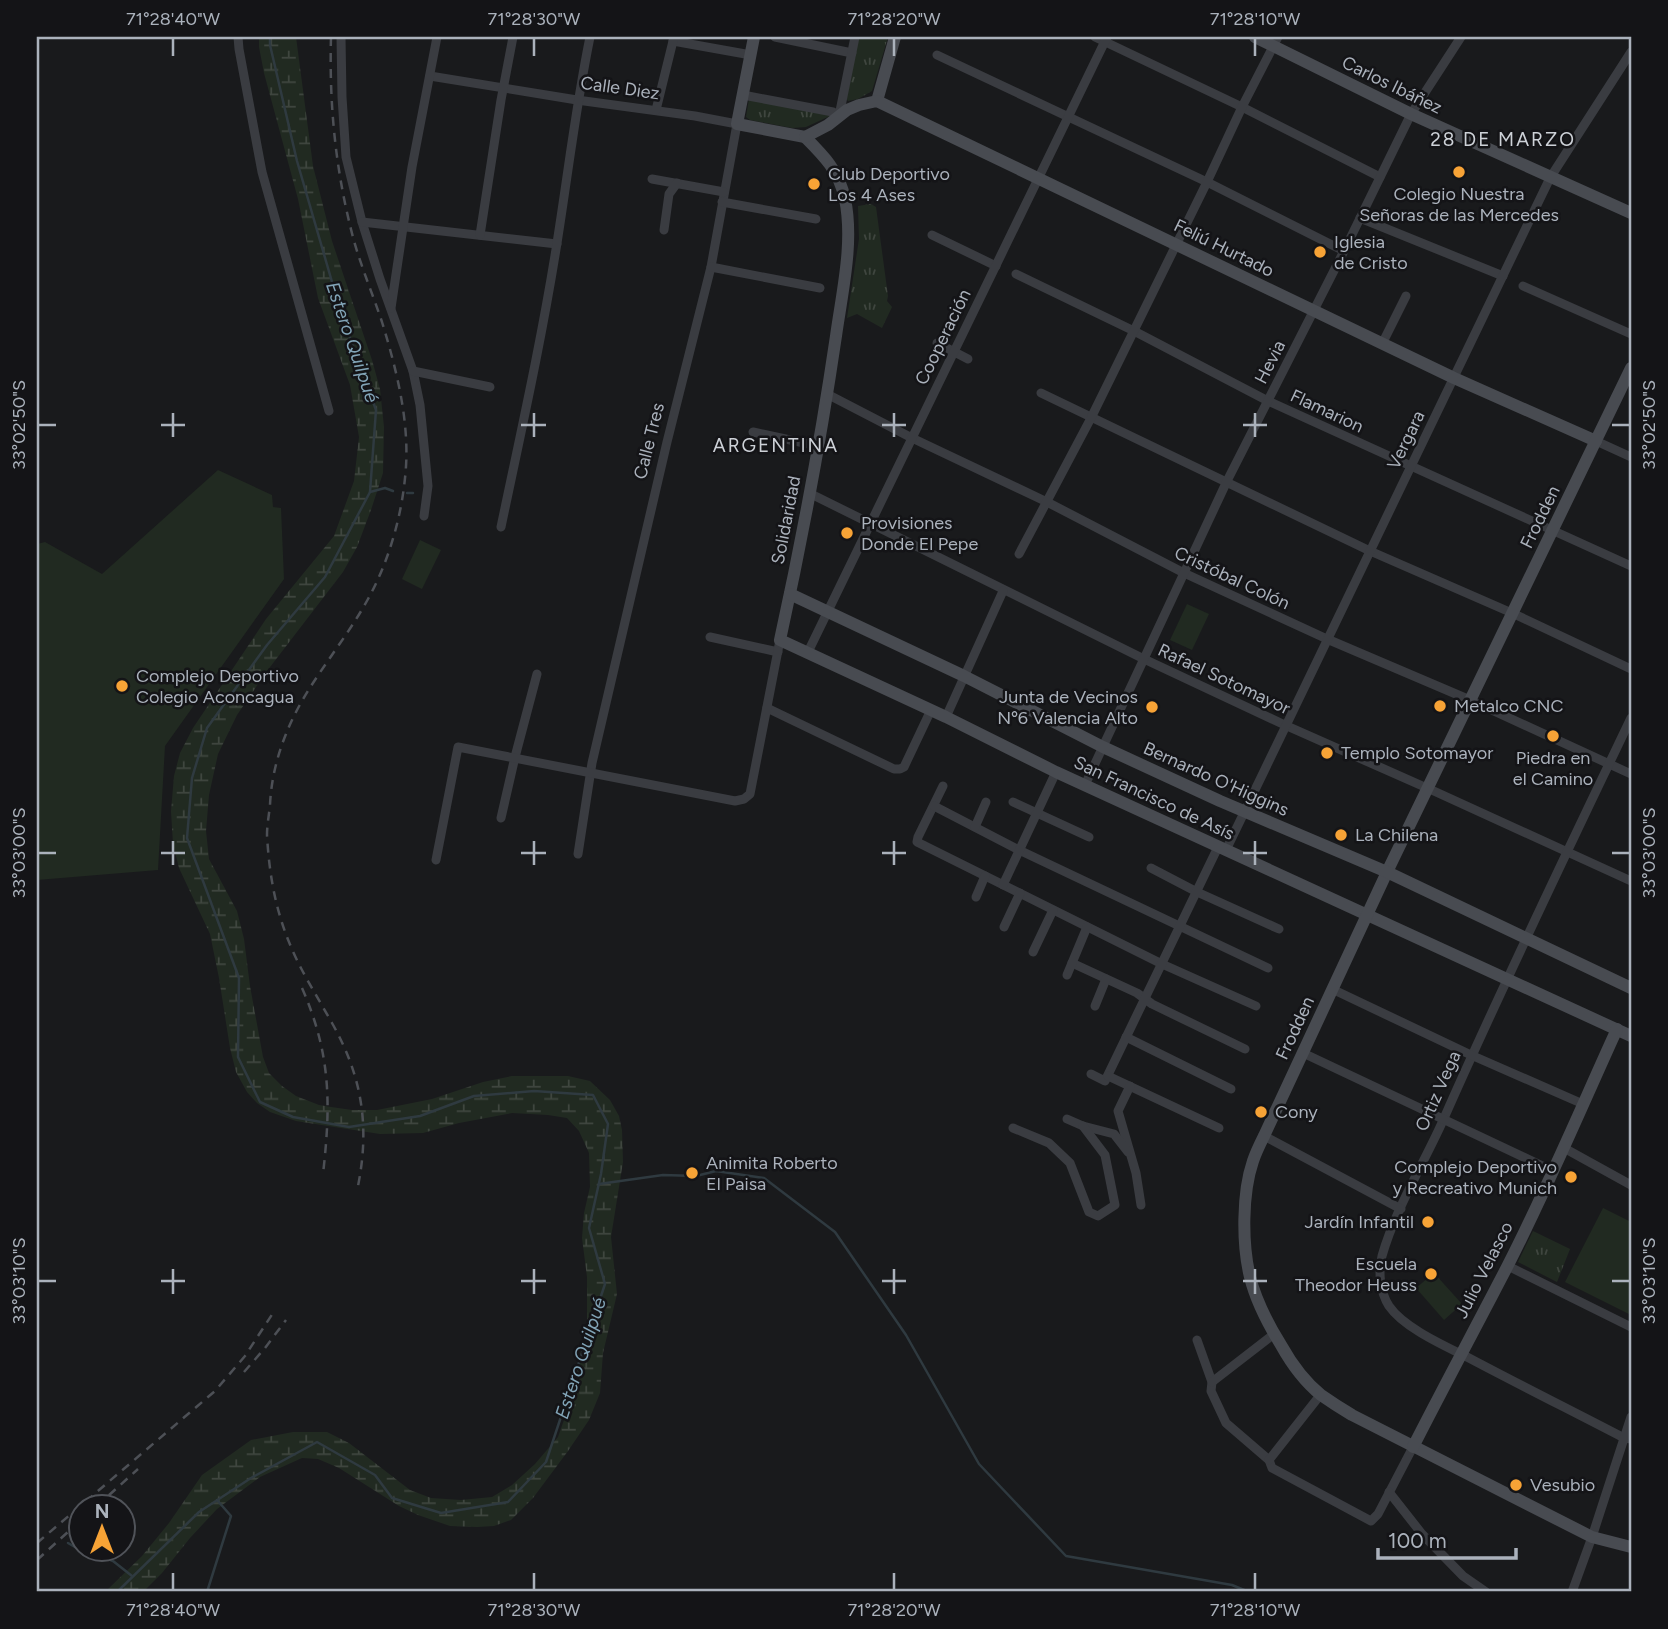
<svg xmlns="http://www.w3.org/2000/svg" width="1668" height="1629" viewBox="0 0 1668 1629" font-family="Figtree,sans-serif">
<style>
.grass{fill:url(#grass-tufts)}
.wetland{fill:url(#wetland-marsh)}
.pitch{fill:#212a21}
.lines{fill:none;stroke-linecap:round;stroke-linejoin:round}
.stream{stroke:#2f3a40;stroke-width:2.5}
.street{stroke:#3a3c41;stroke-width:9}
.secondary{stroke:#484b51;stroke-width:12}
.rail{stroke:#4d5056;stroke-width:2.5;stroke-dasharray:9 7;stroke-linecap:butt}
.ticks{fill:none;stroke:#abb2bc;stroke-width:2.5}
.poi-dot{fill:#f7a336;stroke:#141417;stroke-width:2.5}
.labels{text-anchor:middle;stroke-width:5;stroke-linejoin:round;paint-order:stroke}
.street-label{font-size:18px;fill:#abb2bc;stroke:#141417}
.poi-label{font-size:18px;fill:#abb2bc;stroke:#141417;text-anchor:start}
.neighbourhood-label{font-size:19px;letter-spacing:2px;fill:#cdd1d7;stroke:#141417}
.water-label{font-size:19px;font-style:italic;fill:#82a4b7;stroke:#141417}
.neatline{fill:none;stroke:#abb2bc;stroke-width:2.5}
.ticks-label{font-size:18px;text-anchor:middle;fill:#abb2bc}
</style>
<defs>
<pattern id="grass-tufts" width="24" height="20" patternUnits="userSpaceOnUse" patternTransform="scale(1.75)"><rect width="24" height="20" fill="#212a21"/><path d="M3 7l-1-3M5 7V3M7 7l1-3M15 17l-1-3M17 17v-4M19 17l1-3" fill="none" stroke="#3f463f"/></pattern>
<pattern id="wetland-marsh" width="20" height="14" patternUnits="userSpaceOnUse" patternTransform="scale(1.75)"><rect width="20" height="14" fill="#212a21"/><path d="M1 5h8M5 5V1M11 12h8M15 12V8" fill="none" stroke="#3f463f"/></pattern>
</defs>
<rect width="100%" height="100%" fill="#191a1c"/>
<g class="grass">
<path d="M857,37H888L872,91L858,99L848,101L845,96Z"/>
<path d="M749,99L832,115L806,127L792,128L750,120L746,117Z"/>
<path d="M871,204L876,207L888,296L887,301L892,307L882,328L857,314L847,318L859,239L858,206Z"/>
<path d="M1533,1231L1570,1249L1557,1282L1518,1262Z"/>
</g>
<path class="wetland" d="M259,37H296L313,166L332,241L372,360L380,389L384,427L383,473L371,510L357,547L343,572L267,671L237,715L218,754L209,795L206,831L209,859L237,911L244,939L250,986L263,1057L269,1073L282,1086L296,1096L319,1105L331,1107L352,1110H377L432,1099L483,1082L512,1076H568L590,1081L610,1100L619,1116L622,1130L623,1162L611,1237L617,1294L603,1353L600,1393L589,1420L568,1451L533,1498L511,1520L494,1526L477,1527L450,1526L418,1515L399,1506L339,1468L318,1459L302,1458L260,1477L217,1509L190,1538L162,1573L143,1592H105L142,1556L169,1523L202,1475L251,1440L293,1432H327L349,1443L410,1490L431,1498L461,1500L492,1497L512,1485L535,1464L558,1437L570,1403L587,1322V1277L582,1238L584,1213L590,1187L589,1153L579,1131L567,1118L548,1115L512,1113L459,1123L423,1133L380,1134L296,1121L270,1112L257,1103L247,1092L236,1072L230,1048L219,978L210,934L179,868L173,844L171,811L174,776L180,753L193,728L266,619L334,536L354,481L359,437L350,385L318,298L298,199L264,73L259,47Z"/>
<g class="pitch">
<path d="M218,470L272,495L273,507L281,508L284,579L165,746L158,870L37,880V544L45,542L102,574Z"/>
<path d="M420,540L441,550L422,589L402,579Z"/>
<path d="M1187,604L1209,614L1192,650L1170,640Z"/>
<path d="M1603,1208L1631,1222V1315L1565,1282Z"/>
<path d="M1434,1273L1462,1304L1444,1320L1416,1288Z"/>
</g>
<g class="lines">
<g class="stream">
<path d="M370,492L385,488L393,491"/>
<path d="M407,493H413"/>
<path d="M599,1184L663,1175L696,1176L716,1171L764,1178L835,1232L906,1335L979,1464L1066,1556L1232,1585L1249,1592"/>
<path d="M68,1543L87,1554L103,1557L113,1561L132,1576"/>
<path d="M117,1592L199,1512L251,1478L317,1442L375,1475L392,1498L441,1513L508,1502L546,1462L605,1284L589,1228L601,1174L608,1124L593,1095L534,1091L474,1096L420,1116L349,1127L293,1117L260,1102L238,1057L239,978L187,838L192,778L207,728L267,645L325,577L370,492L376,410L341,313L297,161L270,45V37"/>
<path d="M207,1592L231,1516L217,1500"/>
</g>
<g class="street">
<path d="M238,37L239,49L262,172L329,411"/>
<path d="M341,37L342,97L346,157L362,222L380,279L413,371L420,405L428,486L424,516"/>
<path d="M775,37L852,53"/>
<path d="M1095,37L1242,107L1380,177"/>
<path d="M673,41L751,55"/>
<path d="M937,55L1207,182L1344,251"/>
<path d="M430,76L577,100L695,116L737,124L711,267L667,442L592,763L578,854"/>
<path d="M743,95L833,112L839,116L855,37"/>
<path d="M656,110L674,37"/>
<path d="M652,179L724,192"/>
<path d="M722,202L816,219"/>
<path d="M1360,218L1503,276"/>
<path d="M362,222L557,244"/>
<path d="M664,230L669,194L677,183"/>
<path d="M480,235L501,100L513,37"/>
<path d="M932,235L996,266"/>
<path d="M711,267L820,288"/>
<path d="M1016,274L1134,331L1268,401L1631,566"/>
<path d="M1523,286L1631,334"/>
<path d="M391,308L412,167L437,37"/>
<path d="M937,343L968,359"/>
<path d="M1382,344L1406,296"/>
<path d="M413,371L490,387"/>
<path d="M1041,393L1370,551L1512,613L1631,669"/>
<path d="M827,394L912,438L1047,502L1184,573L1327,639L1470,700L1631,774"/>
<path d="M753,432L818,446"/>
<path d="M1596,441L1631,457"/>
<path d="M809,493L1144,659L1287,726L1436,792L1631,881"/>
<path d="M501,527C521,432 542,338 557,243C568,174 576,105 590,37"/>
<path d="M1019,554L1091,418L1207,182L1242,107L1278,37"/>
<path d="M710,637L778,652"/>
<path d="M808,652L1107,37"/>
<path d="M767,708L894,769H900L904,767L931,710"/>
<path d="M946,717L1003,591"/>
<path d="M1631,718C1568,850 1504,982 1445,1116C1425,1162 1396,1207 1382,1256C1378,1272 1380,1292 1389,1306C1404,1328 1445,1346 1469,1358C1520,1385 1572,1411 1624,1438L1631,1439"/>
<path d="M1085,785L1227,481L1344,251L1411,114L1461,37"/>
<path d="M943,786L918,837L917,842L1162,964L1256,1006"/>
<path d="M1013,802L1089,837"/>
<path d="M934,806L1019,850L1268,968"/>
<path d="M501,818L515,757L537,674"/>
<path d="M975,827L986,802"/>
<path d="M1226,850L1550,178L1631,52"/>
<path d="M436,860L458,747L735,801L744,799L750,794L780,640"/>
<path d="M1151,868L1197,892L1279,929"/>
<path d="M1003,885L1056,772"/>
<path d="M976,897L985,876"/>
<path d="M1004,927L1020,893"/>
<path d="M1033,952L1053,910"/>
<path d="M1072,963L1137,993L1152,1004L1245,1049"/>
<path d="M1067,975L1087,927"/>
<path d="M1332,989L1471,1055L1583,1104"/>
<path d="M1095,1006L1106,979"/>
<path d="M1126,1037L1231,1089"/>
<path d="M1303,1053L1553,1171"/>
<path d="M1091,1074L1105,1081L1218,847"/>
<path d="M1108,1076L1219,1128"/>
<path d="M1130,1086L1118,1111L1136,1173L1141,1205"/>
<path d="M1067,1119L1083,1126L1114,1134L1128,1152"/>
<path d="M1013,1128L1049,1143L1070,1163L1089,1212L1098,1216L1115,1205L1105,1155L1083,1126"/>
<path d="M1264,1136L1401,1209"/>
<path d="M1564,1148L1631,1185"/>
<path d="M1508,1266L1631,1327"/>
<path d="M1197,1340L1212,1382L1211,1391L1226,1423L1269,1460L1272,1468L1371,1521L1378,1514L1413,1447"/>
<path d="M1212,1382L1274,1334"/>
<path d="M1269,1460L1321,1394"/>
<path d="M1389,1492L1422,1534L1463,1576L1486,1592"/>
<path d="M1572,1592L1592,1537L1631,1417"/>
</g>
<g class="secondary">
<path d="M754,37L737,124L805,137"/>
<path d="M1255,37L1411,114L1631,213"/>
<path d="M877,101L895,37"/>
<path d="M805,137C824,156 839,171 845,199C854,243 842,292 836,336C821,438 802,540 780,640L946,717L1056,772L1631,1036"/>
<path d="M805,137L828,125L847,110L859,105L877,101L1454,378L1596,441"/>
<path d="M1631,368L1387,872L1264,1136C1260,1144 1256,1152 1253,1161C1242,1193 1242,1244 1250,1277C1256,1301 1268,1324 1281,1345C1291,1363 1305,1382 1321,1395C1331,1402 1342,1409 1352,1415L1592,1537L1631,1547"/>
<path d="M790,594L964,676L1103,747L1220,801L1387,872L1631,988"/>
<path d="M1413,1447C1444,1386 1476,1327 1507,1267C1547,1189 1581,1108 1617,1029"/>
</g>
<g class="rail">
<path d="M331,37C329,107 336,174 354,241C362,269 373,295 382,322C397,371 411,426 405,478C401,519 388,563 368,599C343,645 305,685 286,734C277,756 271,781 270,805C269,815 267,825 267,835C269,872 275,908 289,942C300,970 317,996 332,1023C362,1076 370,1126 358,1186"/>
<path d="M302,988C331,1054 331,1104 323,1174"/>
<path d="M244,1372L265,1348L286,1320"/>
<path d="M97,1506L138,1469"/>
<path d="M37,1543L215,1391L245,1356L273,1313"/>
<path d="M37,1560L80,1521"/>
</g>
</g>
<path class="ticks" d="M173,38V56M534,38V56M894,38V56M1255,38V56M173,413V437M534,413V437M894,413V437M1255,413V437M38,425H56M161,425H185M521,425H546M882,425H906M1243,425H1267M1612,425H1630M173,841V865M534,841V865M894,841V865M1255,841V865M38,853H56M161,853H185M521,853H546M882,853H906M1243,853H1267M1612,853H1630M173,1269V1294M534,1269V1294M894,1269V1294M1255,1269V1294M38,1281H56M161,1281H185M521,1281H546M882,1281H906M1243,1281H1267M1612,1281H1630M173,1573V1590M534,1573V1590M894,1573V1590M1255,1573V1590"/>
<g class="poi-dot">
<circle cx="1459" cy="172" r="7"/>
<circle cx="814" cy="184" r="7"/>
<circle cx="1320" cy="252" r="7"/>
<circle cx="847" cy="533" r="7"/>
<circle cx="122" cy="686" r="7"/>
<circle cx="1440" cy="706" r="7"/>
<circle cx="1152" cy="707" r="7"/>
<circle cx="1553" cy="736" r="7"/>
<circle cx="1327" cy="753" r="7"/>
<circle cx="1341" cy="835" r="7"/>
<circle cx="1261" cy="1112" r="7"/>
<circle cx="692" cy="1173" r="7"/>
<circle cx="1571" cy="1177" r="7"/>
<circle cx="1428" cy="1222" r="7"/>
<circle cx="1431" cy="1274" r="7"/>
<circle cx="1516" cy="1485" r="7"/>
</g>
<g class="labels">
<g class="street-label">
<text transform="translate(1392 85) rotate(26)" y="6">Carlos Ibáñez</text>
<text transform="translate(620 88) rotate(8)" y="6">Calle Diez</text>
<text transform="translate(1224 248) rotate(26)" y="6">Feliú Hurtado</text>
<text transform="translate(943 337) rotate(-64)" y="6">Cooperación</text>
<text transform="translate(1270 362) rotate(-63)" y="6">Hevia</text>
<text transform="translate(1327 411) rotate(25)" y="6">Flamarion</text>
<text transform="translate(1406 440) rotate(-64)" y="6">Vergara</text>
<text transform="translate(649 441) rotate(-76)" y="6">Calle Tres</text>
<text transform="translate(1540 517) rotate(-64)" y="6">Frodden</text>
<text transform="translate(786 520) rotate(-79)" y="6">Solidaridad</text>
<text transform="translate(1232 578) rotate(25)" y="6">Cristóbal Colón</text>
<text transform="translate(1224 679) rotate(25)" y="6">Rafael Sotomayor</text>
<text transform="translate(1216 779) rotate(24)" y="6">Bernardo O'Higgins</text>
<text transform="translate(1154 798) rotate(25)" y="6">San Francisco de Asís</text>
<text transform="translate(1295 1028) rotate(-65)" y="6">Frodden</text>
<text transform="translate(1438 1091) rotate(-66)" y="6">Ortiz Vega</text>
<text transform="translate(1484 1270) rotate(-63)" y="6">Julio Velasco</text>
</g>
<g class="poi-label">
<text x="828" y="180">Club Deportivo<tspan x="828" dy="21">Los 4 Ases</tspan></text>
<text x="1459" y="200" text-anchor="middle">Colegio Nuestra<tspan x="1459" dy="21">Señoras de las Mercedes</tspan></text>
<text x="1334" y="248">Iglesia<tspan x="1334" dy="21">de Cristo</tspan></text>
<text x="861" y="529">Provisiones<tspan x="861" dy="21">Donde El Pepe</tspan></text>
<text x="136" y="682">Complejo Deportivo<tspan x="136" dy="21">Colegio Aconcagua</tspan></text>
<text x="1138" y="703" text-anchor="end">Junta de Vecinos<tspan x="1138" dy="21">Nº6 Valencia Alto</tspan></text>
<text x="1454" y="712">Metalco CNC</text>
<text x="1341" y="759">Templo Sotomayor</text>
<text x="1553" y="764" text-anchor="middle">Piedra en<tspan x="1553" dy="21">el Camino</tspan></text>
<text x="1355" y="841">La Chilena</text>
<text x="1275" y="1118">Cony</text>
<text x="706" y="1169">Animita Roberto<tspan x="706" dy="21">El Paisa</tspan></text>
<text x="1557" y="1173" text-anchor="end">Complejo Deportivo<tspan x="1557" dy="21">y Recreativo Munich</tspan></text>
<text x="1414" y="1228" text-anchor="end">Jardín Infantil</text>
<text x="1417" y="1270" text-anchor="end">Escuela<tspan x="1417" dy="21">Theodor Heuss</tspan></text>
<text x="1530" y="1491">Vesubio</text>
</g>
<g class="neighbourhood-label">
<text x="1503" y="146">28 DE MARZO</text>
<text x="776" y="452">ARGENTINA</text>
</g>
<g class="water-label">
<text transform="translate(353 342) rotate(71)" y="7">Estero Quilpué</text>
<text transform="translate(580 1358) rotate(-72)" y="7">Estero Quilpué</text>
</g>
</g>
<rect width="1668" height="1629" fill="none" stroke="#141417" stroke-width="77"/>
<g transform="translate(102 1528)"><circle r="33" fill="#141417" stroke="#505359" stroke-width="2"/>
<path d="M0-5L12 26L0 18L-12 26Z" fill="#f7a336"/>
<text y="-10" font-size="19" font-weight="bold" text-anchor="middle" fill="#abb2bc">N</text>
</g>
<path d="M1378 1548v10h138v-10" fill="none" stroke="#abb2bc" stroke-width="3.5"/>
<text x="1388" y="1548" font-size="21" fill="#abb2bc" stroke="#141417" stroke-width="5" paint-order="stroke">100 m</text>
<rect x="38" y="38" width="1592" height="1552" class="neatline"/>
<g class="ticks-label">
<text x="173" y="25">71°28'40"W</text>
<text x="534" y="25">71°28'30"W</text>
<text x="894" y="25">71°28'20"W</text>
<text x="1255" y="25">71°28'10"W</text>
<text transform="translate(19 425) rotate(-90)" y="6">33°02'50"S</text>
<text transform="translate(1649 425) rotate(-90)" y="6">33°02'50"S</text>
<text transform="translate(19 853) rotate(-90)" y="6">33°03'00"S</text>
<text transform="translate(1649 853) rotate(-90)" y="6">33°03'00"S</text>
<text transform="translate(19 1281) rotate(-90)" y="6">33°03'10"S</text>
<text transform="translate(1649 1281) rotate(-90)" y="6">33°03'10"S</text>
<text x="173" y="1616">71°28'40"W</text>
<text x="534" y="1616">71°28'30"W</text>
<text x="894" y="1616">71°28'20"W</text>
<text x="1255" y="1616">71°28'10"W</text>
</g>
</svg>
